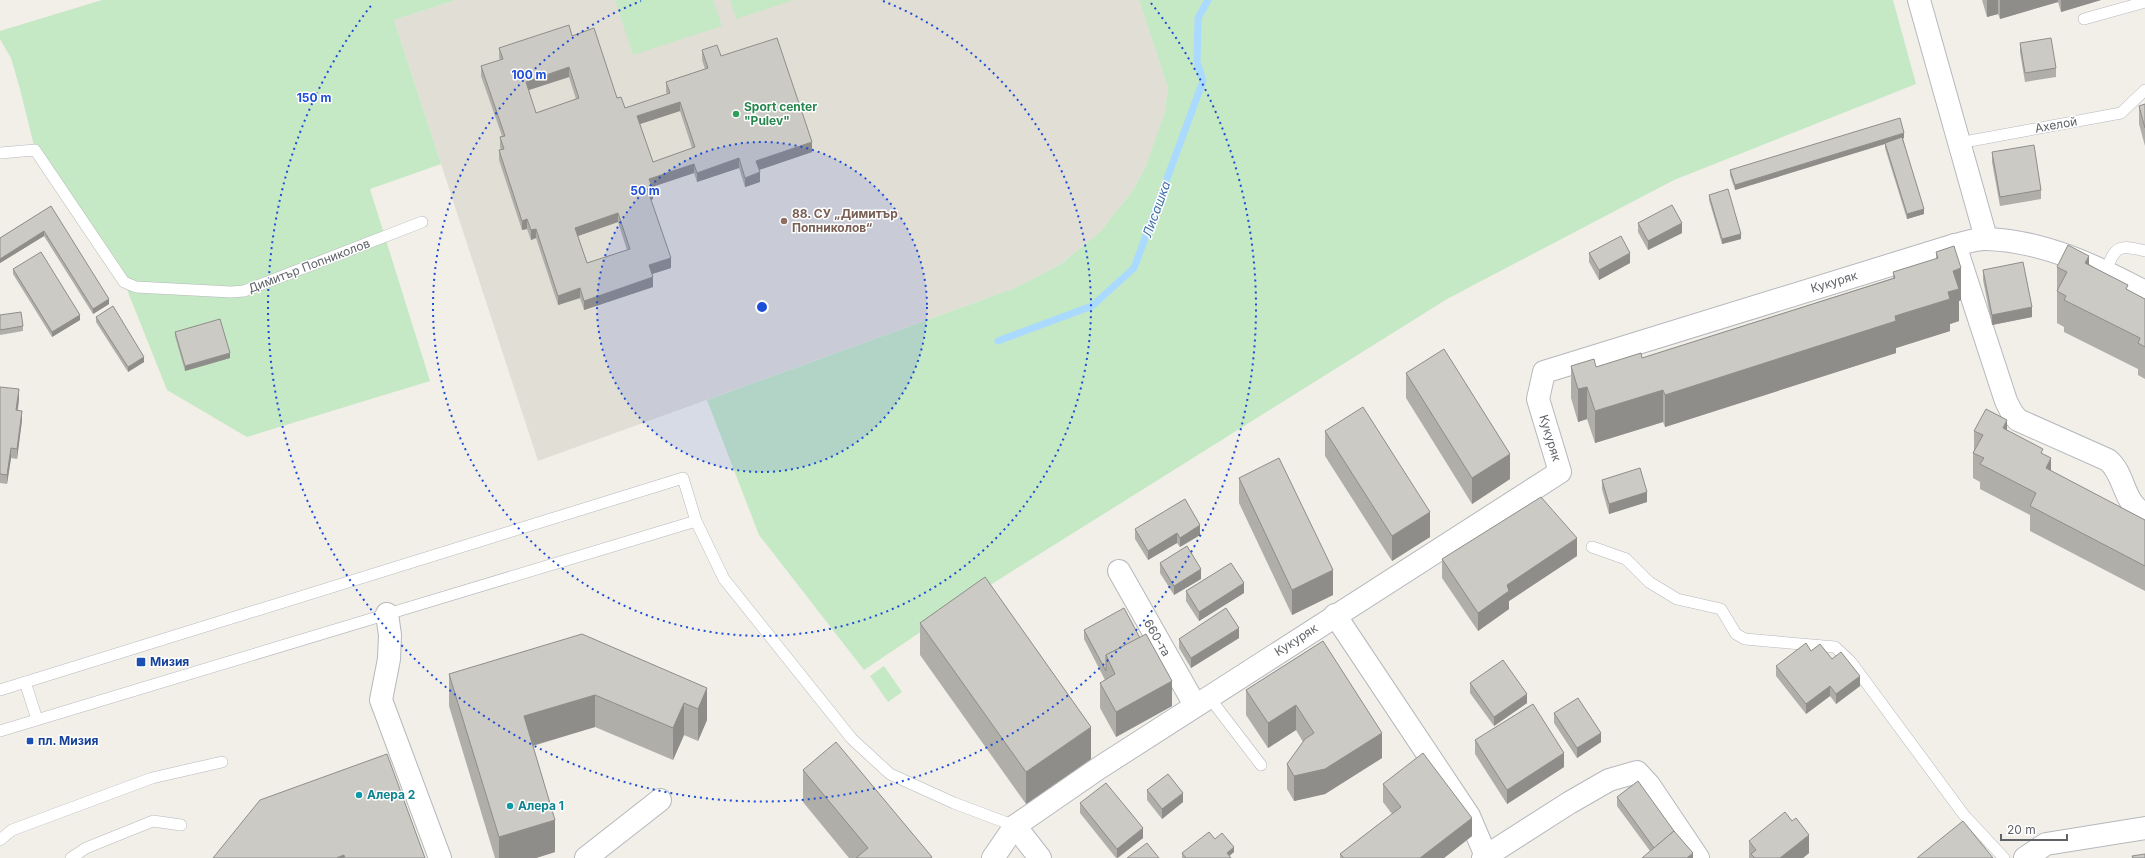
<svg xmlns="http://www.w3.org/2000/svg" width="2145" height="858" viewBox="0 0 2145 858" font-family="Inter,sans-serif">
<style>
.education{fill:#e1ded6}
.green{fill:#c5e8c5}
.lines{fill:none;stroke-linecap:round;stroke-linejoin:round}
.stream{stroke:#aadaff;stroke-width:7}
.lane-casing{stroke:#b5b8bc;stroke-width:12}
.street-casing{stroke:#b5b8bc;stroke-width:24}
.lane{stroke:#fff;stroke-width:11}
.street{stroke:#fff;stroke-width:22}
.wall{fill:#afaea9;fill-rule:evenodd}
.shaded-wall{fill:#8f8d8a}
.building{fill:#cccac5;stroke:#8f8d8a;fill-rule:evenodd}
.ring{fill:none;stroke:#1d4ed8;stroke-width:2;stroke-dasharray:2 4}
.leisure-dot{fill:#2e9e5b;stroke:#fff;stroke-width:1.5}
.education-dot{fill:#8d6e63;stroke:#fff;stroke-width:1.5}
.transit-dot{fill:#1a4fb4;stroke:#fff;stroke-width:1.5}
.culture-dot{fill:#0f9aa8;stroke:#fff;stroke-width:1.5}
.labels{text-anchor:middle;stroke-width:3;stroke-linejoin:round;paint-order:stroke}
.leisure-label{font-size:12px;font-weight:bold;fill:#27864d;stroke:#fff;text-anchor:start}
.street-label{font-size:12px;fill:#5f6368;stroke:#fff}
.education-label{font-size:12px;font-weight:bold;fill:#785e54;stroke:#fff;text-anchor:start}
.transit-label{font-size:12px;font-weight:bold;fill:#164399;stroke:#fff;text-anchor:start}
.culture-label{font-size:12px;font-weight:bold;fill:#0d838f;stroke:#fff;text-anchor:start}
.water-label{font-size:13px;font-style:italic;fill:#4174aa;stroke:#fff}
.centre{fill:#1d4ed8;stroke:#fff;stroke-width:2}
.ring-label{font-size:12px;text-anchor:middle;font-weight:bold;fill:#1d4ed8;stroke:#fff;stroke-width:3;stroke-linejoin:round;paint-order:stroke}
</style>
<rect width="100%" height="100%" fill="#f1efe8"/>
<path class="education" d="M456,0H1139L1168,88L1164,115L1157,141L1146,166L1133,190L1101,231L1061,264L1015,288L538,461L394,20Z"/>
<g class="green">
<path d="M102,0H456L394,20L441,164L370,189L430,381L247,437L167,390L124,282L35,150L20,89L11,58L0,39V31Z"/>
<path d="M615,0H713L722,26L633,55Z"/>
<path d="M730,0H794L736,19Z"/>
<path d="M1139,0H1893L1916,84L1674,180L1447,299L995,582L864,670L759,535L707,400L1015,288L1061,264L1101,231L1133,190L1146,166L1164,115L1168,88Z"/>
<path d="M884,666L902,692L888,702L870,676Z"/>
</g>
<g class="lines">
<path class="stream" d="M998,341L1092,306L1134,268L1203,81L1197,62L1198,18L1208,0"/>
<g class="lane-casing">
<g id="lane">
<path d="M2084,19L2145,2"/>
<path d="M1959,143L2121,113L2145,90"/>
<path d="M0,153L35,150L124,282L136,287L231,292L244,291L422,222"/>
<path d="M2106,271C2115,246 2119,244 2145,251"/>
<path d="M1592,547L1626,559L1649,582L1677,599L1721,609L1736,634L1745,639L1835,647L1851,662L1964,815L2004,858"/>
<path d="M25,682L37,719"/>
<path d="M0,690L683,478L696,521L724,579L852,739L890,774L954,803L1015,826"/>
<path d="M1209,697L1261,765"/>
<path d="M0,731L696,521"/>
<path d="M0,840L12,830L152,778L222,762"/>
<path d="M71,858L86,848L153,821L181,825"/>
</g>
</g>
<g class="street-casing">
<g id="street">
<path d="M1919,0L1986,238"/>
<path d="M1955,245L2006,401L2012,413L2018,420L2108,460C2126,475 2122,503 2145,514"/>
<path d="M1119,571L1195,705"/>
<path d="M387,614L390,635L389,659L381,700L440,858"/>
<path d="M1335,615L1469,816L1486,856"/>
<path d="M1015,826L1040,858"/>
<path d="M586,858L660,800"/>
<path d="M993,858L1015,826L1099,768L1560,472L1538,399L1544,372L1955,245C1965,243 1977,238 1987,239C2044,241 2096,266 2145,292"/>
<path d="M1483,858L1569,803L1609,780L1637,772L1649,785L1698,858"/>
<path d="M2025,858L2046,844L2145,828"/>
</g>
</g>
<use href="#lane" class="lane"/>
<use href="#street" class="street"/>
</g>
<g class="wall">
<path d="M1982,0H2101L2061,12L2058,2L2000,19L1998,14L1987,17Z"/>
<path d="M572,36L625,108L667,94L666,92V82L705,69L702,60V50L721,56L812,152L759,170L760,182L745,187L739,168L697,182L694,173L652,187L653,199L651,200L671,268L652,274L653,287L584,310L580,298L558,305L536,238L531,240L527,229L522,230L499,160V150H501L500,147V137L502,136L481,76V66L500,60L499,58V48ZM569,77L576,99L536,113L528,90ZM680,111L692,148L653,162L640,124ZM618,222L627,250L587,263L578,236Z"/>
<path d="M2020,43L2056,68V77L2025,82L2020,52Z"/>
<path d="M2145,104V146L2139,124V106Z"/>
<path d="M1904,138L1903,139L1924,214L1907,219L1885,148V144L1735,190L1730,175V170Z"/>
<path d="M1992,152L2041,190V199L2000,206L1992,162Z"/>
<path d="M1709,195L1741,239L1722,244L1709,200Z"/>
<path d="M51,206L109,304L93,314L44,236L0,263V238Z"/>
<path d="M1638,223L1682,233L1648,250L1638,232Z"/>
<path d="M1936,252L1961,300L1959,301V321L1950,324V331L1896,348V353L1665,427L1663,422L1595,443L1587,419L1578,422L1571,398V366L1596,367L1642,358L1893,278V272L1936,259Z"/>
<path d="M1589,253L1630,263L1599,280L1589,262Z"/>
<path d="M2089,264L2128,290L2145,299V379L2138,375V369L2064,332V327L2057,323V267Z"/>
<path d="M13,269L80,320L52,337L13,274Z"/>
<path d="M1983,270L2032,317L1992,325L1983,280Z"/>
<path d="M0,315L23,326V331L0,335Z"/>
<path d="M96,317L144,362L128,372L96,322Z"/>
<path d="M175,332L230,358L185,371L175,336Z"/>
<path d="M1406,373L1510,479L1472,504L1406,398Z"/>
<path d="M0,387L19,399L18,410L22,420L17,459L11,458L7,484L0,483Z"/>
<path d="M2007,430L2043,454L2051,471L2145,520V591L2030,531V515L1980,489V482L1973,478V453L1974,451V431Z"/>
<path d="M1325,431L1430,537L1392,561L1325,456Z"/>
<path d="M1239,478L1333,595L1292,615L1239,503Z"/>
<path d="M1602,480L1647,502L1609,514L1602,489Z"/>
<path d="M1135,529L1200,535L1180,547L1177,543L1148,560L1135,539Z"/>
<path d="M1577,556L1509,601V609L1478,631L1442,578V559Z"/>
<path d="M1160,563L1201,579L1174,595L1160,573Z"/>
<path d="M1186,591L1244,593L1199,621L1186,601Z"/>
<path d="M920,623L1091,759L1026,804L920,655Z"/>
<path d="M1084,630L1140,638L1172,706L1116,737L1100,708V683L1105,680L1084,639Z"/>
<path d="M1239,638L1191,668L1179,648V639Z"/>
<path d="M1323,641L1382,758L1325,794L1294,801L1287,789V764L1303,742L1296,730L1268,748L1246,715V690Z"/>
<path d="M1811,651L1832,659L1860,686L1836,704L1830,696L1806,714L1776,676V666Z"/>
<path d="M449,674L707,688V720L698,741L684,735L673,760L595,727L533,746L555,852L536,858H495L449,706Z"/>
<path d="M1470,683L1527,703L1494,726L1470,693Z"/>
<path d="M1554,713L1601,742L1577,758L1554,723Z"/>
<path d="M1475,740L1564,767L1507,804L1475,754Z"/>
<path d="M803,770L932,858H849L803,802Z"/>
<path d="M1383,784L1472,836L1444,858H1340V854L1392,814L1383,802Z"/>
<path d="M1147,790L1183,802L1162,819L1147,800Z"/>
<path d="M1617,797L1693,858L1650,851L1617,806Z"/>
<path d="M1080,803L1143,838L1118,858H1116L1080,813Z"/>
<path d="M1215,839L1234,852L1229,856L1231,858H1182V853Z"/>
<path d="M1749,841L1809,853L1803,858H1749Z"/>
</g>
<g class="shaded-wall">
<path d="M1987,0H1998V14L1987,17Z"/>
<path d="M2000,0H2058V2L2000,19Z"/>
<path d="M2061,0H2101L2061,12Z"/>
<path d="M569,67V77L526,91V82Z"/>
<path d="M680,102V111L637,125V116Z"/>
<path d="M1904,133V138L1735,190V185Z"/>
<path d="M812,142V152L756,171V161Z"/>
<path d="M739,158V168L697,182V173Z"/>
<path d="M694,164V173L649,188V179Z"/>
<path d="M760,172V182L745,187V178Z"/>
<path d="M653,190V199L648,201V191Z"/>
<path d="M1924,209V214L1907,219V214Z"/>
<path d="M618,213V222L575,237V228Z"/>
<path d="M527,219V229L522,230V221Z"/>
<path d="M1682,223V233L1648,250V241Z"/>
<path d="M536,229V238L531,240V230Z"/>
<path d="M44,231V236L0,263V259Z"/>
<path d="M1741,234V239L1722,244V239Z"/>
<path d="M1630,253V263L1599,280V270Z"/>
<path d="M2089,256V288L2085,263Z"/>
<path d="M671,258V268L649,275V265Z"/>
<path d="M1961,268V300L1959,301V321L1950,324V331L1896,348V353L1665,427V395L1895,316L1948,292L1953,271Z"/>
<path d="M653,277V287L584,310V301Z"/>
<path d="M580,288V298L558,305V296Z"/>
<path d="M109,299V304L93,314V309Z"/>
<path d="M2032,307V317L1992,325V315Z"/>
<path d="M80,315V320L52,337V332Z"/>
<path d="M230,353V358L185,371V366Z"/>
<path d="M144,357V362L128,372V367Z"/>
<path d="M1587,387V419L1578,422V389Z"/>
<path d="M19,389V399L16,420V410Z"/>
<path d="M1663,390V422L1595,443V411Z"/>
<path d="M22,411V420L17,459V449Z"/>
<path d="M2007,420V446L2003,428Z"/>
<path d="M11,448V458L7,484V475Z"/>
<path d="M1510,454V479L1472,504V478Z"/>
<path d="M2051,458V483L2046,468Z"/>
<path d="M1647,492V502L1609,514V504Z"/>
<path d="M1430,512V537L1392,561V536Z"/>
<path d="M1200,525V535L1180,547V538Z"/>
<path d="M1177,533V543L1148,560V551Z"/>
<path d="M1577,538V556L1509,601V609L1478,631V613L1507,585Z"/>
<path d="M1201,569V579L1174,595V586Z"/>
<path d="M1333,570V595L1292,615V590Z"/>
<path d="M1244,583V593L1199,621V612Z"/>
<path d="M1239,628V638L1191,668V658Z"/>
<path d="M1860,676V686L1836,704V694Z"/>
<path d="M1172,681V706L1116,737V712Z"/>
<path d="M1830,686V696L1806,714V704Z"/>
<path d="M707,688V720L698,741V709Z"/>
<path d="M1527,694V703L1494,726V717Z"/>
<path d="M595,695V727L524,748V716Z"/>
<path d="M684,703V735L673,760V728Z"/>
<path d="M1296,705V730L1268,748V723Z"/>
<path d="M1091,727V759L1026,804V772Z"/>
<path d="M1382,733V758L1325,794L1294,801V776Z"/>
<path d="M1601,733V742L1577,758V748Z"/>
<path d="M1564,753V767L1507,804V790Z"/>
<path d="M1183,793V802L1162,819V809Z"/>
<path d="M1472,818V836L1444,858H1420Z"/>
<path d="M555,820V852L536,858H499V837Z"/>
<path d="M1143,828V838L1117,858V849Z"/>
<path d="M1809,835V853L1803,858H1780Z"/>
<path d="M1234,847V852L1227,858V853Z"/>
<path d="M1693,853V858H1687Z"/>
<path d="M344,855V858H336Z"/>
</g>
<g class="building">
<path d="M569,25L572,36L594,28L617,98L621,97L625,108L670,93L666,82L708,68L702,50L717,45L721,56L777,38L812,142L756,161L760,172L745,178L739,158L697,173L694,164L649,179L653,190L648,191L671,258L649,265L653,277L584,301L580,288L558,296L536,229L531,230L527,219L522,221L499,150L504,149L500,137L505,136L481,66L503,59L499,48ZM569,67L579,98L536,113L526,82ZM680,102L695,147L653,162L637,116ZM618,213L630,249L587,263L575,228Z"/>
<path d="M2051,38L2056,68L2025,73L2020,43Z"/>
<path d="M2145,104V128L2139,106Z"/>
<path d="M1900,118L1904,133L1735,185L1730,170Z"/>
<path d="M1902,137L1924,209L1907,214L1885,143Z"/>
<path d="M2034,145L2041,190L2000,197L1992,152Z"/>
<path d="M1728,189L1741,234L1722,239L1709,195Z"/>
<path d="M1672,205L1682,223L1648,241L1638,223Z"/>
<path d="M51,206L109,299L93,309L44,231L0,259V238Z"/>
<path d="M1621,236L1630,253L1599,270L1589,253Z"/>
<path d="M2068,245L2089,256L2085,263L2128,285L2126,289L2145,299V347L2138,343L2140,338L2064,300L2066,296L2057,291L2067,272L2057,267Z"/>
<path d="M1954,246L1961,268L1953,271L1959,289L1948,292L1950,299L1895,316L1896,321L1665,395L1663,390L1595,411L1587,387L1578,389L1571,366L1594,359L1596,367L1641,353L1642,358L1895,278L1893,272L1938,258L1936,252Z"/>
<path d="M41,252L80,315L52,332L13,269Z"/>
<path d="M2023,262L2032,307L1992,315L1983,270Z"/>
<path d="M113,306L144,357L128,367L96,317Z"/>
<path d="M21,312L23,326L0,330V315Z"/>
<path d="M220,319L230,353L185,366L175,332Z"/>
<path d="M1444,349L1510,454L1472,478L1406,373Z"/>
<path d="M0,387L19,389L16,410L22,411L17,449L11,448L7,475L0,474Z"/>
<path d="M1363,407L1430,512L1392,536L1325,431Z"/>
<path d="M1986,409L2007,420L2003,428L2043,449L2041,453L2051,458L2046,468L2145,520V566L2030,506L2036,493L1980,464L1984,458L1973,453L1983,435L1974,431Z"/>
<path d="M1279,458L1333,570L1292,590L1239,478Z"/>
<path d="M1640,468L1647,492L1609,504L1602,480Z"/>
<path d="M1541,497L1577,538L1507,585L1509,591L1478,613L1442,559Z"/>
<path d="M1185,499L1200,525L1180,538L1177,533L1148,551L1135,529Z"/>
<path d="M1187,546L1201,569L1174,586L1160,563Z"/>
<path d="M1231,563L1244,583L1199,612L1186,591Z"/>
<path d="M985,577L1091,727L1026,772L920,623Z"/>
<path d="M1124,608L1140,638L1106,655V671L1084,630Z"/>
<path d="M1226,608L1239,628L1191,658L1179,639Z"/>
<path d="M582,634L707,688L698,709L684,703L673,728L595,695L524,716L555,820L499,837L449,674Z"/>
<path d="M1146,634L1172,681L1116,712L1100,683L1115,674L1106,655Z"/>
<path d="M1323,641L1382,733L1325,769L1294,776L1287,764L1305,739L1314,733L1296,705L1268,723L1246,690Z"/>
<path d="M1806,643L1811,651L1820,644L1832,659L1841,652L1860,676L1836,694L1830,686L1806,704L1776,666Z"/>
<path d="M1503,660L1527,694L1494,717L1470,683Z"/>
<path d="M1578,698L1601,733L1577,748L1554,713Z"/>
<path d="M1533,704L1564,753L1507,790L1475,740Z"/>
<path d="M836,742L932,857L930,858H856L868,848L803,770Z"/>
<path d="M1423,753L1472,818L1420,858H1344L1340,854L1401,807L1383,784Z"/>
<path d="M387,754L425,858H345L344,855L336,858H213L260,800Z"/>
<path d="M1168,774L1183,793L1162,809L1147,790Z"/>
<path d="M1638,781L1674,831L1654,848L1617,797Z"/>
<path d="M1106,783L1143,828L1117,849L1080,803Z"/>
<path d="M1785,812L1792,821L1796,818L1809,835L1780,858H1755L1751,854L1756,850L1749,841Z"/>
<path d="M1963,821L1993,858H1917Z"/>
<path d="M1674,831L1693,853L1687,858H1642Z"/>
<path d="M1209,832L1215,839L1222,833L1234,847L1227,853L1231,858H1186L1182,853Z"/>
<path d="M1147,843L1159,858H1127Z"/>
<path d="M2145,854V858H2133L2132,856Z"/>
</g>
<circle cx="762" cy="307" r="165" fill="#1d4ed8" fill-opacity=".12"/>
<g class="ring">
<circle cx="762" cy="307" r="165"/>
<path d="M883 1A329 329 0 1 1 641 1"/>
<path d="M1151 3A494 494 0 1 1 373 3"/>
</g>
<circle class="leisure-dot" cx="736" cy="114" r="4"/>
<circle class="education-dot" cx="784" cy="221" r="4"/>
<g class="transit-dot">
<rect x="136" y="657" width="10" height="10" rx="2"/>
<rect x="26" y="737" width="8" height="8" rx="2"/>
</g>
<g class="culture-dot">
<circle cx="359" cy="795" r="4"/>
<circle cx="510" cy="806" r="4"/>
</g>
<g class="labels">
<g class="leisure-label">
<text x="744" y="111">Sport center<tspan x="744" dy="14">"Pulev"</tspan></text>
</g>
<g class="street-label">
<text transform="translate(2056 125) rotate(-10)" y="4">Ахелой</text>
<text transform="translate(309 266) rotate(-21)" y="4">Димитър Попниколов</text>
<text transform="translate(1834 282) rotate(-17)" y="4">Кукуряк</text>
<text transform="translate(1550 438) rotate(73)" y="4">Кукуряк</text>
<text transform="translate(1157 638) rotate(60)" y="4">660-та</text>
<text transform="translate(1296 640) rotate(-33)" y="4">Кукуряк</text>
</g>
<g class="education-label">
<text x="792" y="218">88. СУ „Димитър<tspan x="792" dy="14">Попниколов“</tspan></text>
</g>
<g class="transit-label">
<text x="150" y="666">Мизия</text>
<text x="38" y="745">пл. Мизия</text>
</g>
<g class="culture-label">
<text x="367" y="799">Алера 2</text>
<text x="518" y="810">Алера 1</text>
</g>
<g class="water-label">
<text transform="translate(1156 209) rotate(-70)" y="5">Лисашка</text>
</g>
</g>
<circle cx="762" cy="307" r="6" class="centre"/>
<g class="ring-label">
<text x="529" y="79">100 m</text>
<text x="314" y="102">150 m</text>
<text x="645" y="195">50 m</text>
</g>
<path d="M2001 834v6h66v-6" fill="none" stroke="#5f6368" stroke-width="2"/>
<text x="2007" y="834" font-size="12" fill="#5f6368" stroke="#ffffff" stroke-width="3" paint-order="stroke">20 m</text>
</svg>
